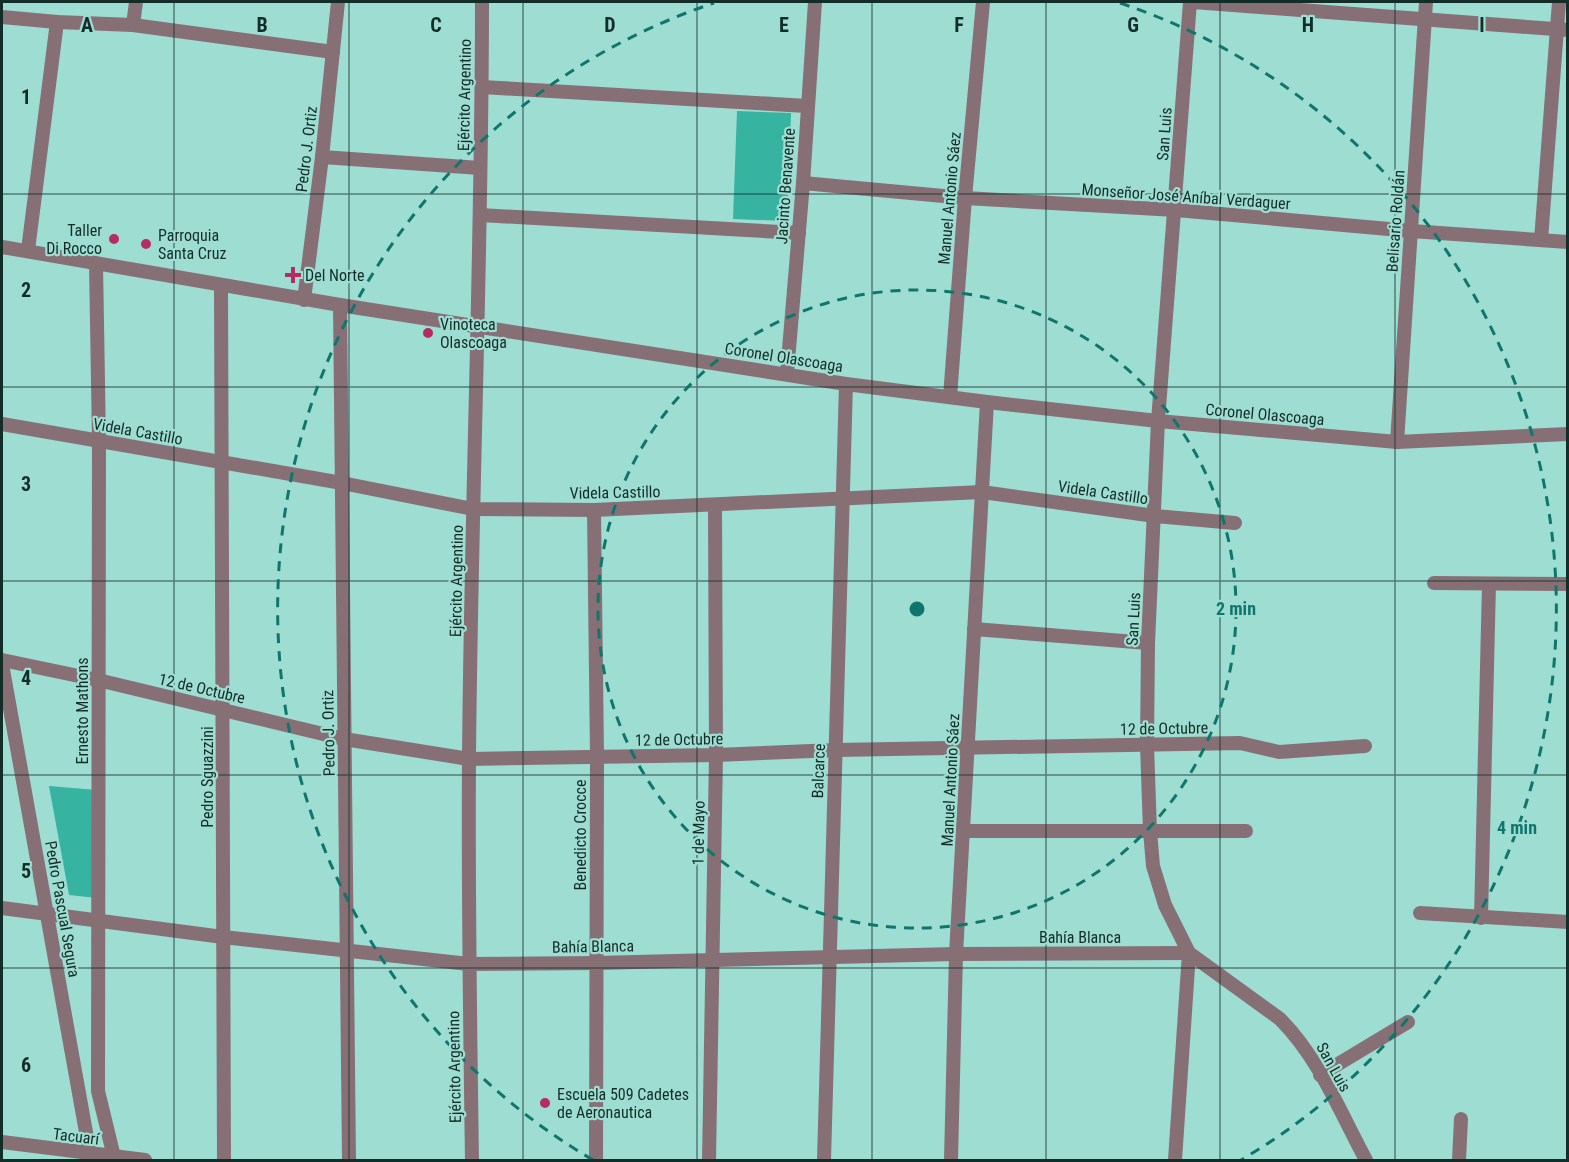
<svg xmlns="http://www.w3.org/2000/svg" width="1569" height="1162" viewBox="0 0 1569 1162" font-family="'Roboto Condensed',sans-serif">
<style>
.green{fill:#36b3a1}
.lines{fill:none;stroke-linecap:round;stroke-linejoin:round}
.minor{stroke:#877075;stroke-width:14}
.grid{fill:none;stroke:#132d28;stroke-width:1.5;stroke-opacity:0.55}
.ring{fill:none;stroke:#0f766e;stroke-width:3;stroke-dasharray:10 8}
.poi-dot{fill:#b72b64;stroke:#9eddd1;stroke-width:2}
.labels{text-anchor:middle;stroke-width:4.5;stroke-linejoin:round;paint-order:stroke}
.street-label{font-size:16px;fill:#132d28;stroke:#9eddd1}
.poi-label{font-size:16px;fill:#132d28;stroke:#9eddd1;text-anchor:start}
.grid-label{font-size:20px;text-anchor:middle;font-weight:bold;fill:#132d28;stroke:#9eddd1;stroke-width:4.5;stroke-linejoin:round;paint-order:stroke}
.centre{fill:#0f766e;stroke:#9eddd1;stroke-width:3}
.ring-label{font-size:18px;text-anchor:middle;font-weight:bold;fill:#0f766e;stroke:#9eddd1;stroke-width:4.5;stroke-linejoin:round;paint-order:stroke}
</style>
<rect width="100%" height="100%" fill="#9eddd1"/>
<g class="green">
<path d="M737,111L791,113L787,221L733,219Z"/>
<path d="M49,786L97,790V898L69,895Z"/>
</g>
<g class="lines">
<g class="minor">
<path d="M1190,2L1158,421L1148,643L1147,745L1150,831L1153,866L1165,905L1189,953L1280,1019C1319,1058 1340,1112 1366,1160"/>
<path d="M1193,2L1568,30"/>
<path d="M2,17L57,22L133,25L333,52"/>
<path d="M133,25L136,2"/>
<path d="M482,87L807,106"/>
<path d="M322,157L480,168"/>
<path d="M803,183L965,198L1176,210L1411,231L1568,242"/>
<path d="M480,215L799,233"/>
<path d="M1541,240L1559,2"/>
<path d="M2,247L340,305L846,384L987,402L1158,421L1397,442L1568,434"/>
<path d="M28,250L57,22"/>
<path d="M96,263L99,441L98,1091L114,1157"/>
<path d="M221,286L224,1160"/>
<path d="M304,300L322,157L338,2"/>
<path d="M340,305L349,1160"/>
<path d="M787,373L803,183L815,2"/>
<path d="M950,397L965,198L983,2"/>
<path d="M2,424L342,483L473,509L594,510L982,492L1155,516L1235,523"/>
<path d="M1397,442L1426,2"/>
<path d="M594,510L597,756L596,1160"/>
<path d="M1434,583L1568,584"/>
<path d="M974,629L1148,643"/>
<path d="M2,660L98,680L344,739L469,759L716,755L836,750L1240,743L1279,752L1365,746"/>
<path d="M2,664L91,1160"/>
<path d="M963,831H1246"/>
<path d="M2,908L223,937L469,964L596,963L956,954L1189,953"/>
<path d="M1420,913L1568,922"/>
<path d="M1481,918L1489,584"/>
<path d="M1320,1075L1408,1022"/>
<path d="M2,1142L145,1160"/>
<path d="M472,1160C470,1027 468,893 469,759C471,506 482,254 482,2"/>
<path d="M709,1160L716,755L715,505"/>
<path d="M824,1160L846,384"/>
<path d="M951,1160L956,954L987,402"/>
<path d="M1175,1160L1189,953"/>
<path d="M1459,1160L1461,1119"/>
</g>
</g>
<path class="grid" d="M174,2V1160M349,2V1160M523,2V1160M697,2V1160M872,2V1160M1046,2V1160M1220,2V1160M1395,2V1160M2,194H1568M2,387H1568M2,581H1568M2,775H1568M2,968H1568"/>
<g class="ring">
<circle cx="917" cy="609" r="319"/>
<path d="M593 1160A639 639 0 0 1 714 3M1120 3A639 639 0 0 1 1241 1160"/>
</g>
<g class="poi-dot">
<circle cx="114" cy="239" r="6"/>
<circle cx="146" cy="244" r="6"/>
<path d="M290 266h6v6h6v6h-6v6h-6v-6h-6v-6h6z"/>
<circle cx="428" cy="333" r="6"/>
<circle cx="545" cy="1103" r="6"/>
</g>
<g class="labels">
<g class="street-label">
<text transform="translate(464 95) rotate(-89)" y="6">Ejército Argentino</text>
<text transform="translate(1164 134) rotate(-86)" y="6">San Luis</text>
<text transform="translate(306 149) rotate(-83)" y="6">Pedro J. Ortiz</text>
<text transform="translate(785 186) rotate(-86)" y="6">Jacinto Benavente</text>
<text transform="translate(1186 196) rotate(4)" y="6">Monseñor José Aníbal Verdaguer</text>
<text transform="translate(949 198) rotate(-85)" y="6">Manuel Antonio Sáez</text>
<text transform="translate(1395 221) rotate(-86)" y="6">Belisario Roldán</text>
<text transform="translate(784 357) rotate(9)" y="6">Coronel Olascoaga</text>
<text transform="translate(1265 414) rotate(5)" y="6">Coronel Olascoaga</text>
<text transform="translate(138 431) rotate(10)" y="6">Videla Castillo</text>
<text transform="translate(615 492) rotate(-1)" y="6">Videla Castillo</text>
<text transform="translate(1103 492) rotate(8)" y="6">Videla Castillo</text>
<text transform="translate(456 581) rotate(-89)" y="6">Ejército Argentino</text>
<text transform="translate(1133 619) rotate(-87)" y="6">San Luis</text>
<text transform="translate(202 688) rotate(13)" y="6">12 de Octubre</text>
<text transform="translate(82 711) rotate(-90)" y="6">Ernesto Mathons</text>
<text transform="translate(1164 728) rotate(-1)" y="6">12 de Octubre</text>
<text transform="translate(328 733) rotate(-91)" y="6">Pedro J. Ortiz</text>
<text transform="translate(679 739) rotate(-1)" y="6">12 de Octubre</text>
<text transform="translate(818 771) rotate(-88)" y="6">Balcarce</text>
<text transform="translate(207 777) rotate(-90)" y="6">Pedro Sguazzini</text>
<text transform="translate(950 780) rotate(-87)" y="6">Manuel Antonio Sáez</text>
<text transform="translate(698 833) rotate(-89)" y="6">1 de Mayo</text>
<text transform="translate(580 835) rotate(-90)" y="6">Benedicto Crocce</text>
<text transform="translate(63 909) rotate(80)" y="6">Pedro Pascual Segura</text>
<text x="1080" y="943">Bahía Blanca</text>
<text transform="translate(593 946) rotate(-1)" y="6">Bahía Blanca</text>
<text transform="translate(454 1067) rotate(-91)" y="6">Ejército Argentino</text>
<text transform="translate(1334 1067) rotate(61)" y="6">San Luis</text>
<text transform="translate(76 1136) rotate(7)" y="6">Tacuarí</text>
</g>
<g class="poi-label">
<text x="102" y="236" text-anchor="end">Taller<tspan x="102" dy="18">Di Rocco</tspan></text>
<text x="158" y="241">Parroquia<tspan x="158" dy="18">Santa Cruz</tspan></text>
<text x="305" y="281">Del Norte</text>
<text x="440" y="330">Vinoteca<tspan x="440" dy="18">Olascoaga</tspan></text>
<text x="557" y="1100">Escuela 509 Cadetes<tspan x="557" dy="18">de Aeronautica</tspan></text>
</g>
</g>
<g class="grid-label">
<text x="87" y="32">A</text>
<text x="262" y="32">B</text>
<text x="436" y="32">C</text>
<text x="610" y="32">D</text>
<text x="784" y="32">E</text>
<text x="959" y="32">F</text>
<text x="1133" y="32">G</text>
<text x="1308" y="32">H</text>
<text x="1482" y="32">I</text>
<text x="26" y="104">1</text>
<text x="26" y="297">2</text>
<text x="26" y="491">3</text>
<text x="26" y="685">4</text>
<text x="26" y="878">5</text>
<text x="26" y="1072">6</text>
</g>
<circle cx="917" cy="609" r="9" class="centre"/>
<g class="ring-label">
<text x="1236" y="615">2 min</text>
<text x="1517" y="834">4 min</text>
</g>
<rect width="1569" height="1162" fill="none" stroke="#132d28" stroke-width="6"/>
</svg>
